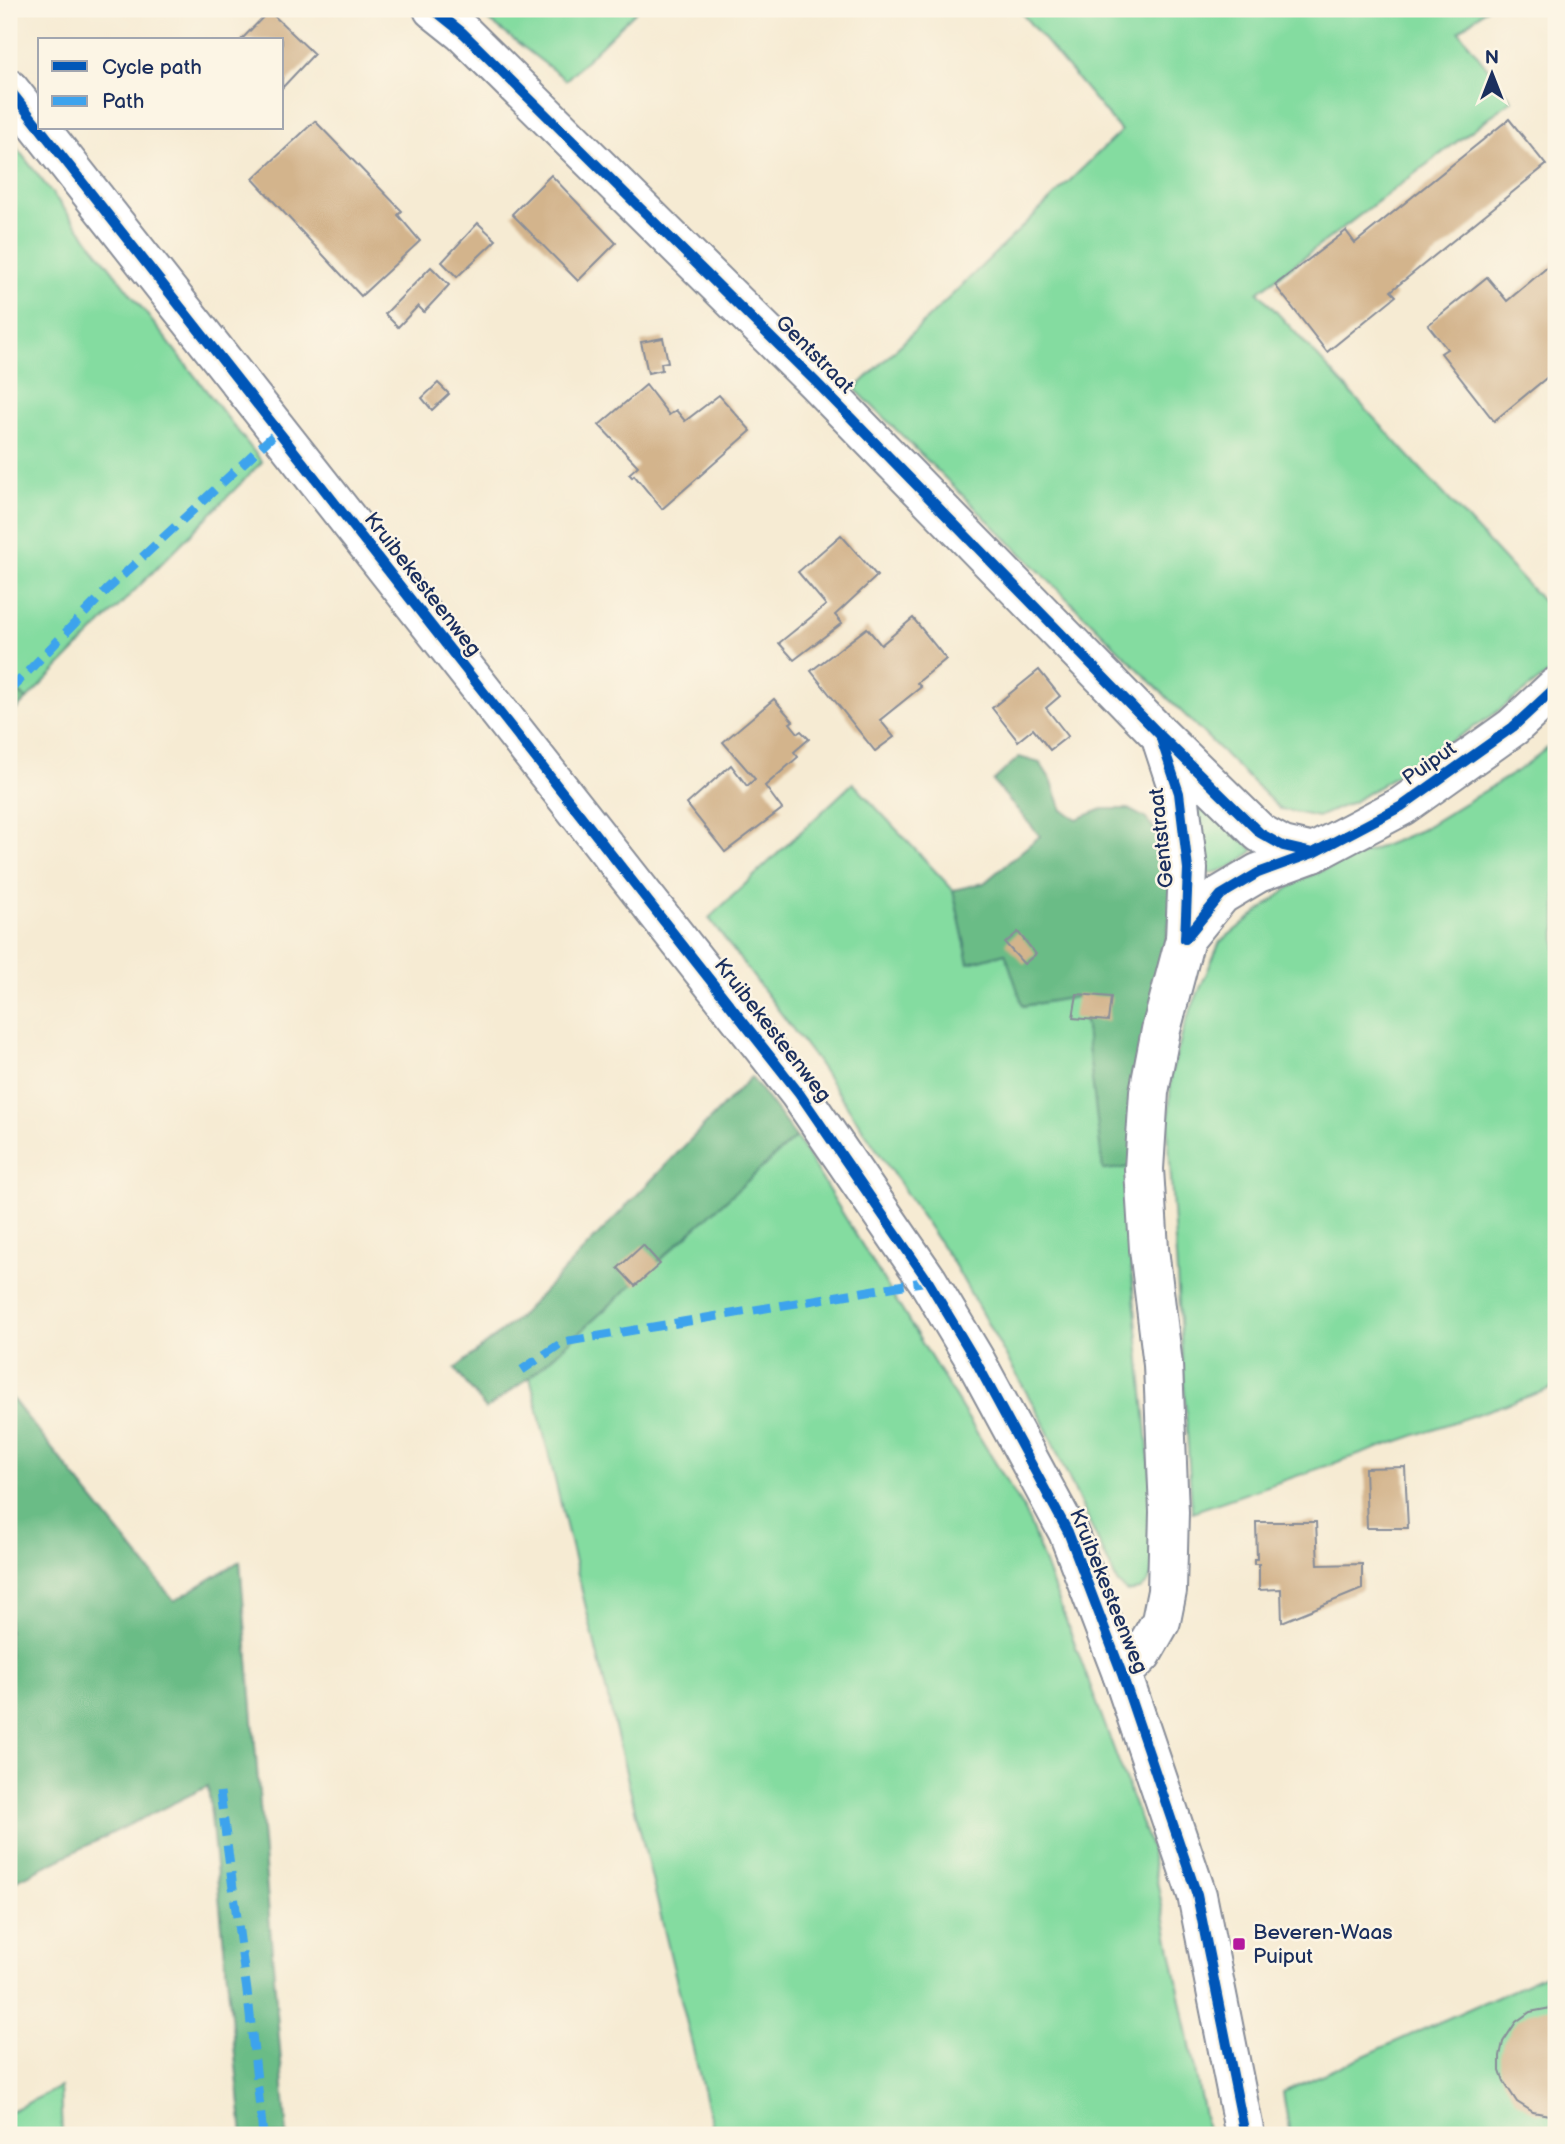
<svg xmlns="http://www.w3.org/2000/svg" width="1565" height="2144" viewBox="0 0 1565 2144" font-family="'Balsamiq Sans',sans-serif">
<style>
.green{fill:#84dca0;stroke:#50867f;stroke-width:2}
.forest{fill:#6bbc86;stroke:#437672;stroke-width:2}
.building{fill:#d3b48c}
.lines{fill:none;stroke-linecap:round;stroke-linejoin:round}
.minor-casing{stroke:#888d98;stroke-width:42}
.tertiary-casing{stroke:#888d98;stroke-width:42}
.minor{stroke:#fff;stroke-width:38}
.tertiary{stroke:#fff;stroke-width:38}
.quiet{stroke:#3da3ed;stroke-width:9;stroke-dasharray:18 9;stroke-linecap:butt}
.cycleway-casing{stroke:#fcf5e5;stroke-width:15}
.cycleway{stroke:#0057b8;stroke-width:10}
.poi-dot{fill:#b5179e;stroke:#fcf5e5;stroke-width:2.5}
.labels{text-anchor:middle;stroke-width:5;stroke-linejoin:round;paint-order:stroke}
.street-label{font-size:21px;fill:#1b2f5e;stroke:#fcf5e5}
.poi-label{font-size:21px;fill:#1b2f5e;stroke:#fcf5e5;text-anchor:start}
</style>
<rect width="100%" height="100%" fill="#fcf5e5"/>
<filter id="ink" filterUnits="userSpaceOnUse"><feTurbulence type="fractalNoise" baseFrequency=".0143" numOctaves="2"/><feDisplacementMap in="SourceGraphic" scale="14" xChannelSelector="R" yChannelSelector="G"/><feConvolveMatrix kernelMatrix="1 2 1 2 8 2 1 2 1" color-interpolation-filters="sRGB"/></filter>
<filter id="wash" filterUnits="userSpaceOnUse"><feTurbulence type="fractalNoise" baseFrequency=".00686" numOctaves="4" result="noise"/><feDisplacementMap in="SourceGraphic" scale="28" xChannelSelector="R" yChannelSelector="G"/><feGaussianBlur stdDeviation="1.57" result="paint"/><feColorMatrix in="noise" values="0 0 0 0 0 0 0 0 0 0 0 0 0 0 0 0 0 1.4 0 .05"/><feComposite in="paint" operator="in"/></filter>
<g filter="url(#wash)">
<rect width="100%" height="100%" fill="#f6ebd3"/>
<g class="green">
<path d="M474,9H638L566,80Z"/>
<path d="M1018,9H1486L1459,31L1512,100L1258,292L1556,616V668L1490,717L1355,801L1318,817L1280,809L855,389L1121,131Z"/>
<path d="M9,138L262,462L27,699L9,683Z"/>
<path d="M1556,741V1387L1192,1512L1168,1131L1171,1074L1186,1021L1220,942L1299,880L1419,831L1519,770Z"/>
<path d="M853,783L953,890L969,963L1005,953L1082,996L1104,1170L1132,1167L1130,1254L1155,1520V1568L1148,1583L1140,1590L1127,1592L1118,1584L1042,1420L954,1264L816,1060L709,918Z"/>
<path d="M1193,795L1254,850C1237,865 1226,872 1203,874Z"/>
<path d="M796,1137L1026,1513L1150,1846L1208,2135H714L530,1377Z"/>
<path d="M1556,1970V2135H1290L1283,2092Z"/>
<path d="M60,2087L62,2135H9V2112Z"/>
</g>
<g class="forest">
<path d="M9,683L27,699L9,717Z"/>
<path d="M1019,757L1040,763L1051,780L1062,810L1077,819L1103,809H1128L1145,818L1171,847L1176,878L1132,1167L1103,1170L1082,996L1023,1006L1005,953L969,963L953,890L984,883L1040,836L993,781Z"/>
<path d="M751,1077L796,1137L530,1377L486,1409L455,1369L518,1318Z"/>
<path d="M9,1395L174,1601L240,1561L287,2135H243L208,1786L9,1884Z"/>
</g>
<g id="blocks">
<g class="building">
<path d="M269,11L314,54L282,88V40H241Z"/>
<path d="M1509,119L1546,165L1391,291L1396,296L1327,352L1275,285L1346,231L1355,243Z"/>
<path d="M315,121L402,211L398,215L420,241L361,296L253,179Z"/>
<path d="M551,175L616,243L578,281L512,214Z"/>
<path d="M478,223L496,240L457,277L442,262Z"/>
<path d="M1556,260V370L1494,421L1441,353L1447,349L1428,325L1487,277L1507,301Z"/>
<path d="M431,267L449,285L424,312L418,306L398,327L385,314Z"/>
<path d="M663,338L668,362L661,363L662,370L648,373L641,342Z"/>
<path d="M438,383L449,394L432,410L422,398Z"/>
<path d="M646,385L669,415L676,410L685,421L719,395L751,431L662,509L634,475L632,477L629,474L638,466L599,425Z"/>
<path d="M841,535L877,576L835,615L842,623L794,660L779,643L826,605L798,572Z"/>
<path d="M913,618L946,659L917,683L921,687L880,720L894,737L875,751L811,671L867,628L881,645Z"/>
<path d="M1039,670L1060,696L1046,708L1068,736L1050,750L1033,729L1018,741L992,708Z"/>
<path d="M774,699L793,721L790,723L798,733L801,731L809,739L794,752L798,757L765,786L782,809L725,852L687,804L731,765L747,786L755,779L723,742Z"/>
<path d="M1018,932L1036,954L1024,964L1005,943Z"/>
<path d="M1077,994L1111,997L1108,1021L1073,1018Z"/>
<path d="M643,1245L660,1264L635,1286L618,1268Z"/>
<path d="M1405,1467L1408,1528H1367L1365,1468Z"/>
<path d="M1256,1522H1316L1318,1565L1362,1564V1589L1282,1622L1281,1589L1259,1590V1564H1254V1559H1257Z"/>
<path d="M1556,2007V2115H1549L1533,2112L1517,2102L1504,2082L1500,2071V2056L1503,2042L1516,2022L1530,2012Z"/>
</g>
</g>
</g>
<g filter="url(#ink)">
<use href="#blocks" fill-opacity="0" stroke="#888d98" stroke-width="2"/>
<g class="lines">
<g class="minor-casing">
<g id="minor">
<path d="M433,9L463,33L815,381L1160,735L1260,833L1283,846L1313,853"/>
<path d="M1163,744L1179,793L1188,869L1185,939"/>
<path d="M1122,1674L1142,1654L1161,1621L1167,1591L1169,1512L1163,1365L1149,1249L1144,1169L1149,1092L1161,1030L1185,939L1221,895L1258,873L1313,853L1402,806L1513,727L1556,687"/>
</g>
</g>
<g class="tertiary-casing">
<path id="tertiary" d="M9,89L799,1093L928,1281L974,1358L1068,1532L1122,1674L1197,1895L1245,2135"/>
</g>
<use href="#minor" class="minor"/>
<use href="#tertiary" class="tertiary"/>
<g class="quiet">
<path d="M9,691L108,589L278,431"/>
<path d="M522,1370L563,1342L928,1281"/>
<path d="M220,1792L249,2006L263,2135"/>
</g>
<g class="cycleway-casing">
<g id="cycleway">
<path d="M433,9L463,33L815,381L1160,735L1260,833L1283,846L1313,853"/>
<path d="M9,89L799,1093L928,1281L974,1358L1068,1532L1122,1674L1197,1895L1245,2135"/>
<path d="M1161,739L1179,793L1188,869L1185,939"/>
<path d="M1185,939L1221,895L1258,873L1313,853L1402,806L1513,727L1556,687"/>
</g>
</g>
<use href="#cycleway" class="cycleway"/>
</g>
</g>
<rect class="poi-dot" x="1232" y="1937" width="14" height="14" rx="3.5"/>
<g class="labels">
<g class="street-label">
<text transform="translate(815 354) rotate(45)" y="7">Gentstraat</text>
<text transform="translate(423 584) rotate(52)" y="7">Kruibekesteenweg</text>
<text transform="translate(1429 763) rotate(-35)" y="7">Puiput</text>
<text transform="translate(1161 838) rotate(-96)" y="7">Gentstraat</text>
<text transform="translate(773 1030) rotate(52)" y="7">Kruibekesteenweg</text>
<text transform="translate(1109 1591) rotate(68)" y="7">Kruibekesteenweg</text>
</g>
<g class="poi-label">
<text x="1253" y="1939">Beveren-Waas<tspan x="1253" dy="24">Puiput</tspan></text>
</g>
</g>
<rect width="1565" height="2144" fill="none" stroke="#fcf5e5" stroke-width="35"/>
<rect x="38" y="38" width="245" height="91" fill="#fcf5e5" stroke="#a2a6af" stroke-width="2"/>
<rect x="52" y="61" width="35" height="10" fill="#0057b8" stroke="#a2a6af" stroke-width="2"/>
<text x="102" y="74" font-size="21" fill="#1b2f5e">Cycle path</text>
<rect x="52" y="96" width="35" height="10" fill="#3da3ed" stroke="#a2a6af" stroke-width="2"/>
<text x="102" y="108" font-size="21" fill="#1b2f5e">Path</text>
<g transform="translate(1492 74)" stroke="#fcf5e5" stroke-width="5" paint-order="stroke">
<path d="M0-5L12 26L0 18L-12 26Z" fill="#1b2f5e"/>
<text y="-10" font-size="19" font-weight="bold" text-anchor="middle" fill="#1b2f5e">N</text>
</g>
</svg>
